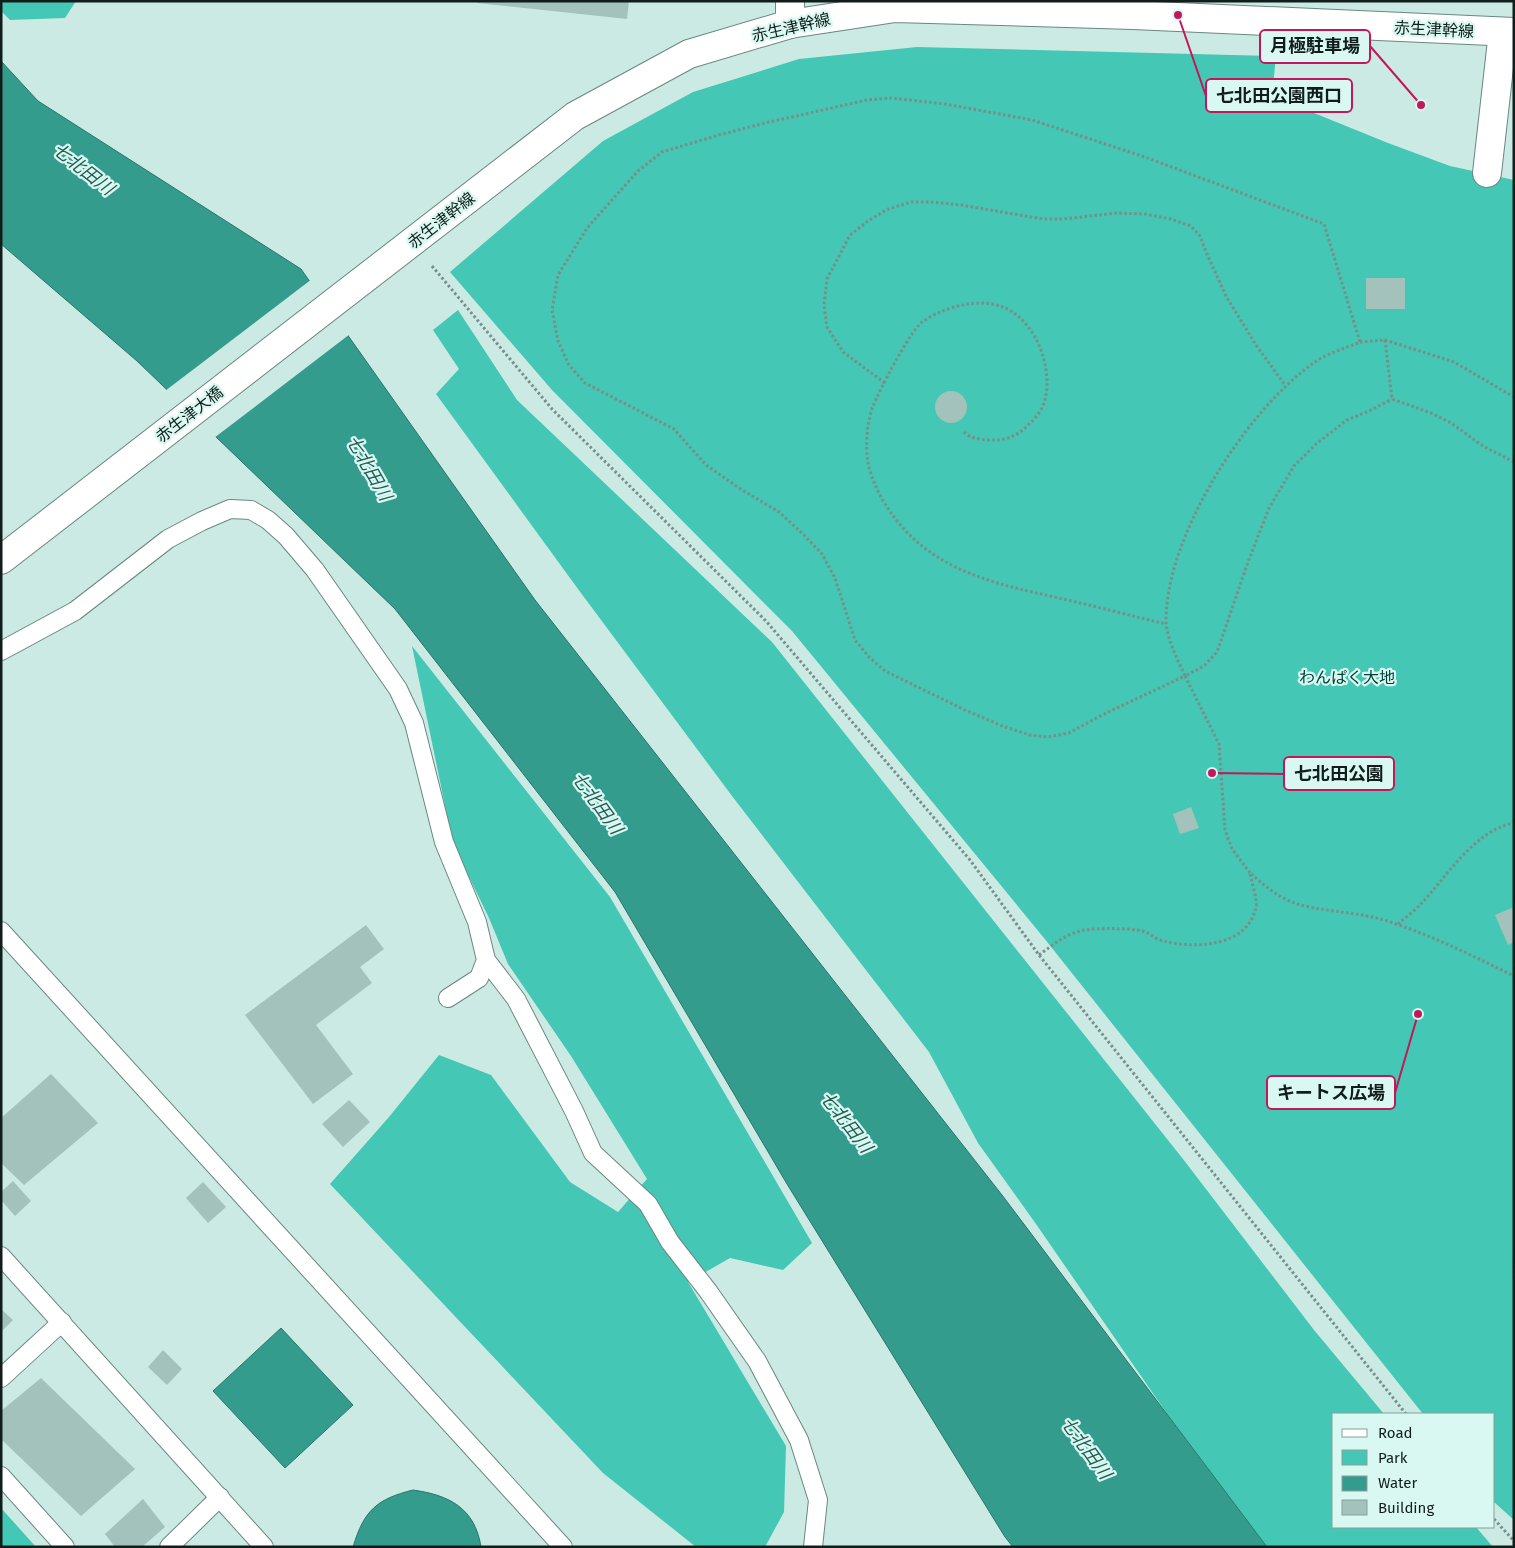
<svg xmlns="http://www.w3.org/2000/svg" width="1515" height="1548" viewBox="0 0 1515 1548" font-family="'Fira Sans','Noto Sans JP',sans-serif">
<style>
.green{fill:#44c7b4}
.water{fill:#349c8d;stroke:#2a766b}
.pier{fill:#cbeae4}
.building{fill:#a4c2bc}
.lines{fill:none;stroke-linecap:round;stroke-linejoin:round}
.lane-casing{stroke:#6a8781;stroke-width:20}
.street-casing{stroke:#6a8781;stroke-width:30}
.secondary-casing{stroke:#6a8781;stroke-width:30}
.path{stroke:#788e8a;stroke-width:3;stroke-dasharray:2.5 2.5;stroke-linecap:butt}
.lane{stroke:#fff;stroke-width:18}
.street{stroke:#fff;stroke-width:28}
.secondary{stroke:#fff;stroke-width:28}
.labels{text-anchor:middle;stroke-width:4.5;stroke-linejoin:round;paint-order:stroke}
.street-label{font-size:16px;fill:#111d1b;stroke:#d8f8f1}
.park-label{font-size:16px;fill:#004038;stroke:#d8f8f1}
.water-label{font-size:18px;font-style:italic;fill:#245b53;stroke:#d8f8f1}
.leader{fill:none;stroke:#c2185b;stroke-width:2}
.callout-dot{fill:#c2185b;stroke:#d8f8f1;stroke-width:2}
.callout{fill:#d8f8f1;stroke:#c2185b;stroke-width:2}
.callout-label{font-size:18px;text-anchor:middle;font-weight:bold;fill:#111d1b}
</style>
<rect width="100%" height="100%" fill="#cbeae4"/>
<g class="green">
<path d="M1,1H76L65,18L10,20L1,11Z"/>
<path d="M917,47L1276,56L1272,96L1388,143L1450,166L1514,180V1520L1494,1502V1414H1423L1044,938L792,631L552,390L450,272L603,141L693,92L799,59Z"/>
<path d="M458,310L517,400L772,642L1183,1159L1314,1330L1384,1414H1334V1527H1476L1493,1547H1267L1170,1418L1036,1224L978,1143L929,1052L732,796L578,589L436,394L459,369L433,330Z"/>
<path d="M412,646L610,897L812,1243L783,1270L730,1258L688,1282L786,1446L784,1512L765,1547H696L603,1473L330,1184L389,1117L439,1055L491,1075L570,1182L618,1212L647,1179L571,1056L508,964L489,918L453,844Z"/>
<path d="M1,1508L36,1547H1Z"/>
</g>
<g class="water">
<path d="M1,61L38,101L301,269L535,600L1002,1195L1267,1547H1013L1005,1537L787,1184L615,892L395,609L137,361L1,244Z"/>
<path d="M281,1328L353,1405L285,1468L213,1391Z"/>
<path d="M413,1490C449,1495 475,1508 481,1547H353C364,1510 377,1499 413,1490Z"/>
</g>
<path class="pier" d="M312,279L350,334L214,438L165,391Z"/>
<g class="building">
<path d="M477,1H629L627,19L477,3Z"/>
<rect x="1366" y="278" width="39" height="31"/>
<circle cx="951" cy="407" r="16"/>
<path d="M1191,807L1199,828L1180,834L1173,814Z"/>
<path d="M1514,907V942L1508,945L1495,915Z"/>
<path d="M366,925L384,949L360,967L372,983L316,1025L353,1074L313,1104L245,1015Z"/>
<path d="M51,1074L98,1123L24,1185L1,1163V1118Z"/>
<path d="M349,1100L370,1122L343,1147L322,1124Z"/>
<path d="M13,1181L31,1201L15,1216L1,1200V1192Z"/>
<path d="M203,1182L226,1207L208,1223L186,1198Z"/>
<path d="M1,1309L13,1320L1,1332Z"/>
<path d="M163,1350L182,1369L167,1385L148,1367Z"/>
<path d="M41,1378L135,1469L81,1516L1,1439V1411Z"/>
<path d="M143,1499L165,1527L142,1547H115L105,1534Z"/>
</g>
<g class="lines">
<g class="lane-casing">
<g id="lane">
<path d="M1,651L75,611L168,539L202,521L230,509L251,510L268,520L286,536L315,570L398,689L414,723L444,842L477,922L486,960L479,978L448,998"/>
<path d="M1,931L563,1547"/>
<path d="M486,960L516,999L574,1111L593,1153L648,1204L670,1242L708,1291L757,1361L799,1440L818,1500L813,1547"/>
<path d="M1,1256L264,1547"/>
<path d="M1,1378L62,1322"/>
<path d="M1,1476L65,1547"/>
<path d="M169,1547L220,1497"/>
</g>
</g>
<g class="street-casing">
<g id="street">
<path d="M790,1V24"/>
<path d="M1487,173L1503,32"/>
</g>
</g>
<g class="secondary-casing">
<path id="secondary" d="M1,560L575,116L689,54L790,24L895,8L1133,15L1514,32"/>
</g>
<g class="path">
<path d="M432,266L552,409L766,621L970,860L1039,955L1406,1414"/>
<path d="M1385,340L1392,399L1431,413L1451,423L1483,446L1514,462"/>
<path d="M1360,342L1385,340L1454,362L1514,397"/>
<path d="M885,383L843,352L827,327L824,305L827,279L850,235L868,221L888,209L911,202H930L961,205L1043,219H1063L1117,213L1145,214L1171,219L1191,226L1200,236L1206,252L1226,296L1256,345L1285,385"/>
<path d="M964,432C970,439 984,440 994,440C1006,440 1017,436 1026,427C1034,420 1042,411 1045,400C1054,364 1032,310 992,304C969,300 941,309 922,322C910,331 879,391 873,406C867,423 865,445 868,463C874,491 893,520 914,539C955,577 1011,587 1063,599C1098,607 1132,616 1166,624"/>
<path d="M1250,873L1232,849L1225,830L1219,744L1185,676L1102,715L1069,733L1048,737L1030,735L1005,727L965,710L885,671L869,657L855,640L835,578L822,554L803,534L779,512L739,488L706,465L674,429L585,383L569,365L558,341L552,310L558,275L587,228L638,171L662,152L719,135L765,123L867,100L891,98L945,104L1032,120L1145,157L1324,224L1360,342C1346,348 1328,353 1315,362C1246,410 1165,537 1166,622C1167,640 1178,660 1185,676L1204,666L1217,652L1248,562L1269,508L1294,466L1316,444L1347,420L1369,411L1392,399"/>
<path d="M1398,924C1405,918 1414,911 1421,904C1446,877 1476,829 1514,823"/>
<path d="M1039,955C1053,945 1066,933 1085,930C1095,928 1133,928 1142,931C1150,933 1155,939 1163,941C1195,949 1248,947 1256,907C1258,900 1251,881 1250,873C1265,886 1281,900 1301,905C1328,912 1357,912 1384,920C1429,934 1471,955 1514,976"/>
<path d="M1514,1261V1278"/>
<path d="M1494,1519L1514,1541"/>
</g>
<use href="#lane" class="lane"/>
<use href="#street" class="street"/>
<use href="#secondary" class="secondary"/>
</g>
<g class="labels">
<g class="street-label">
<text transform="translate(791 27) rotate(-13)" y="6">赤生津幹線</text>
<text transform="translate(1434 29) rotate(3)" y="6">赤生津幹線</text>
<text transform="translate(441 220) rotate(-38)" y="6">赤生津幹線</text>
<text transform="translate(189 414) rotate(-38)" y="6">赤生津大橋</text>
</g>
<g class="park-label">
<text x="1347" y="683">わんぱく大地</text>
</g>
<g class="water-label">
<text transform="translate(83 169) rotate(38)" y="6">七北田川</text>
<text transform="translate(369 468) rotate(60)" y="6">七北田川</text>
<text transform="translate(597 803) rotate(54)" y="6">七北田川</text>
<text transform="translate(846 1122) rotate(52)" y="6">七北田川</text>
<text transform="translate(1086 1448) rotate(54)" y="6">七北田川</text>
</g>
</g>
<path class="leader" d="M1421 105L1370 46M1178 15L1206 96M1212 773L1284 774M1418 1014L1395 1093"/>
<g class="callout-dot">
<circle cx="1421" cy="105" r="5"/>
<circle cx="1178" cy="15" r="5"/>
<circle cx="1212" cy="773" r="5"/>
<circle cx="1418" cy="1014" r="5"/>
</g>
<g class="callout">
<rect x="1260" y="30" width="110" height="33" rx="5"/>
<rect x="1206" y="79" width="146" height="33" rx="5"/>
<rect x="1284" y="757" width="110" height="33" rx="5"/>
<rect x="1267" y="1076" width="128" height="33" rx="5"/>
</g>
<g class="callout-label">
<text x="1315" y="52">月極駐車場</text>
<text x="1279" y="102">七北田公園西口</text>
<text x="1339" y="780">七北田公園</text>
<text x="1331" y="1099">キートス広場</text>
</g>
<rect width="1515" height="1548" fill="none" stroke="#111d1b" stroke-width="5"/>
<rect x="1332" y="1413" width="162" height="115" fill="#d8f8f1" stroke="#88a09b"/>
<rect x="1342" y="1429" width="25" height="8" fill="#ffffff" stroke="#88a09b"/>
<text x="1378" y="1438" font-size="15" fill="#111d1b">Road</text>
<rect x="1342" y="1450" width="25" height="15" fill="#44c7b4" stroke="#88a09b"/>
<text x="1378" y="1463" font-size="15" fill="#111d1b">Park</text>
<rect x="1342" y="1476" width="25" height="15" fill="#349c8d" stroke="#88a09b"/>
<text x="1378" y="1488" font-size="15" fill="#111d1b">Water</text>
<rect x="1342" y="1500" width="25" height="15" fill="#a4c2bc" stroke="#88a09b"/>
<text x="1378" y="1513" font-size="15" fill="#111d1b">Building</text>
</svg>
